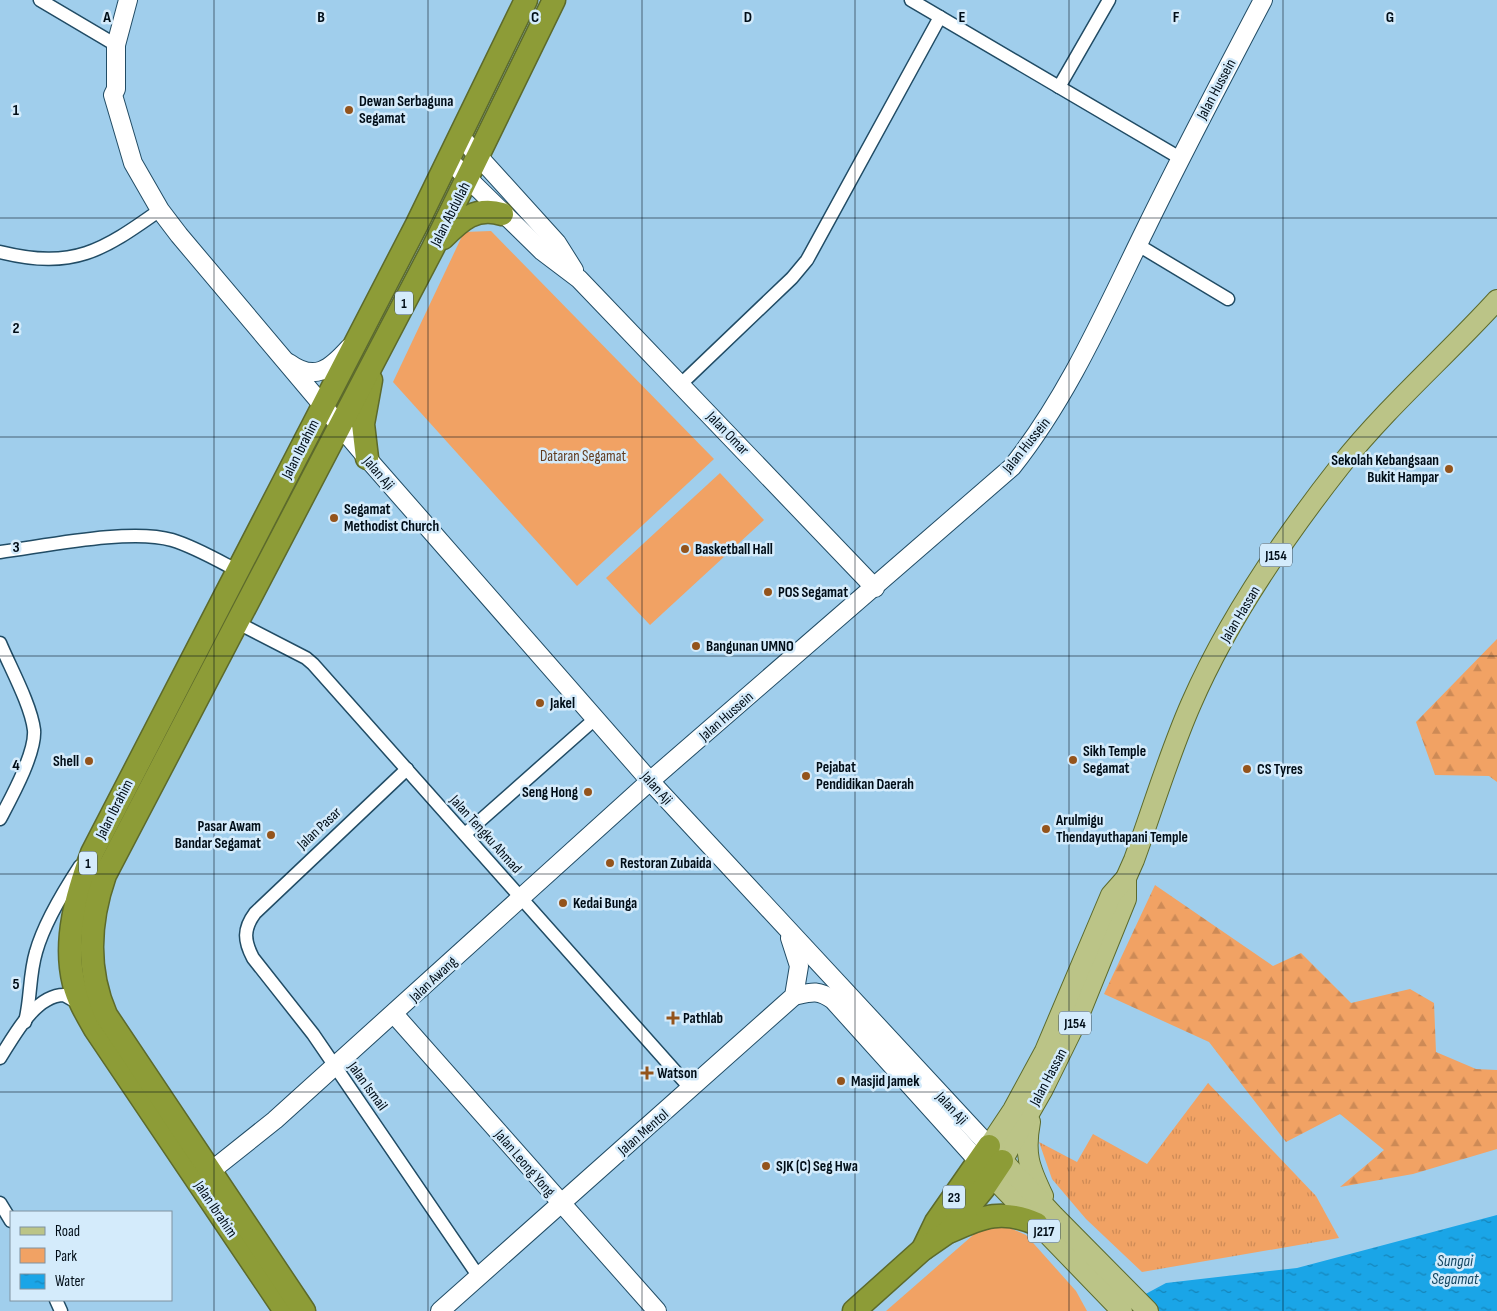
<svg xmlns="http://www.w3.org/2000/svg" width="1497" height="1311" viewBox="0 0 1497 1311" font-family="'Sofia Sans Condensed',sans-serif">
<style>
.grass{fill:url(#grass-tufts)}
.forest{fill:url(#forest-firs)}
.green{fill:#f1a264}
.water{fill:url(#water-ripples)}
.lines{fill:none;stroke-linecap:round;stroke-linejoin:round}
.street-casing{stroke:#214c65;stroke-width:15}
.secondary-casing{stroke:#214c65;stroke-width:20}
.primary-casing{stroke:#5c6a2c;stroke-width:22}
.highway-casing{stroke:#5c6a2c;stroke-width:25}
.street{stroke:#fff;stroke-width:12}
.secondary{stroke:#fff;stroke-width:18}
.primary{stroke:#bbc487;stroke-width:20}
.highway{stroke:#8d9c37;stroke-width:22}
.grid{fill:none;stroke:#000d17;stroke-width:1;stroke-opacity:0.55}
.poi-dot{fill:#94541c;stroke:#d4ebfb;stroke-width:2}
.labels{text-anchor:middle;stroke-width:5;stroke-linejoin:round;paint-order:stroke}
.shield{fill:#d4ebfb;stroke:#40505b;stroke-width:1}
.shield-label{font-size:14px;font-weight:bold;fill:#000d17}
.street-label{font-size:15px;fill:#000d17;stroke:#d4ebfb}
.poi-label{font-size:15px;font-weight:bold;fill:#000d17;stroke:#d4ebfb;text-anchor:start}
.park-label{font-size:15px;fill:#613a1c;stroke:#d4ebfb}
.water-label{font-size:16px;font-style:italic;fill:#154762;stroke:#d4ebfb}
.grid-label{font-size:16px;text-anchor:middle;font-weight:bold;fill:#000d17;stroke:#d4ebfb;stroke-width:5;stroke-linejoin:round;paint-order:stroke}
</style>
<defs>
<pattern id="grass-tufts" width="24" height="20" patternUnits="userSpaceOnUse" patternTransform="scale(1.25)"><rect width="24" height="20" fill="#f1a264"/><path d="M3 7l-1-3M5 7V3M7 7l1-3M15 17l-1-3M17 17v-4M19 17l1-3" fill="none" stroke="#cd8a56"/></pattern>
<pattern id="forest-firs" width="22" height="20" patternUnits="userSpaceOnUse" patternTransform="scale(1.25)"><rect width="22" height="20" fill="#f1a264"/><path d="M5 1l3.5 6h-7zM16 11l3.5 6h-7z" fill="#cd8a56"/></pattern>
<pattern id="water-ripples" width="26" height="14" patternUnits="userSpaceOnUse" patternTransform="scale(1.25)"><rect width="26" height="14" fill="#1aa5e7"/><path d="M2 4q2-2 4 0t4 0M15 11q2-2 4 0t4 0" fill="none" stroke="#1585ba"/></pattern>
</defs>
<rect width="100%" height="100%" fill="#a0ceec"/>
<path class="grass" d="M1208,1083L1316,1196L1339,1238L1142,1272L1086,1219L1052,1179L1039,1142L1077,1162L1093,1134L1147,1164Z"/>
<g class="forest">
<path d="M1497,639V782L1489,776L1435,775L1416,722Z"/>
<path d="M1155,885L1273,966L1301,953L1351,1003L1410,989L1434,1003L1436,1052L1476,1069L1497,1070V1149L1413,1174L1340,1187L1384,1150L1340,1114L1286,1142L1209,1042L1104,994Z"/>
</g>
<g class="green">
<path d="M491,231L714,459L577,586L393,382L464,232Z"/>
<path d="M720,473L764,520L650,625L606,578Z"/>
<path d="M988,1222L1001,1224L1026,1235L1076,1291L1087,1311H886Z"/>
</g>
<path class="water" d="M1497,1215V1311H1114L1166,1283L1297,1268Z"/>
<g class="lines">
<g class="street-casing">
<g id="street">
<path d="M40,0L116,45"/>
<path d="M911,0L1180,158"/>
<path d="M1059,87L1109,0"/>
<path d="M1138,245L1228,299"/>
<path d="M0,252C74,270 102,251 160,210"/>
<path d="M681,384L792,278L807,260L940,17"/>
<path d="M0,552C46,546 130,528 172,540C195,547 217,560 238,571"/>
<path d="M238,623L306,658L313,664L691,1089"/>
<path d="M0,643C10,667 31,705 34,730C36,753 11,798 0,819"/>
<path d="M407,769L255,913C243,929 244,941 253,958L313,1034L479,1277"/>
<path d="M465,834L596,718"/>
<path d="M25,1022C31,999 29,975 36,952C44,923 63,892 80,866"/>
<path d="M0,1058C14,1036 35,995 64,995L80,1004"/>
<path d="M0,1203L11,1221"/>
<path d="M56,1300L61,1311"/>
</g>
</g>
<g class="secondary-casing">
<g id="secondary">
<path d="M128,0L116,45V89L113,95L133,163L160,210L179,235L367,458L650,781L989,1146"/>
<path d="M460,136L557,243L574,270"/>
<path d="M449,160L542,251L579,279L875,588"/>
<path d="M289,363C315,382 330,369 349,348"/>
<path d="M794,996C811,992 818,989 833,1000L979,1162"/>
<path d="M394,1014L657,1311"/>
<path d="M211,1171L275,1120L650,781L1012,467C1069,395 1105,311 1145,230C1183,152 1223,76 1263,0"/>
<path d="M440,1311L794,996L799,966L790,938"/>
</g>
</g>
<g class="primary-casing">
<g id="primary">
<path d="M1030,1122C1024,1154 1029,1167 1043,1196"/>
<path d="M1002,1161L1043,1089L1077,1020L1126,899V878"/>
<path d="M981,1165L1122,1311"/>
<path d="M1148,1311L1054,1216L989,1146L1013,1110L1045,1051L1111,895L1126,878L1134,860C1153,808 1169,754 1191,704C1227,621 1286,535 1341,465C1388,406 1446,356 1497,300"/>
</g>
</g>
<g class="highway-casing">
<g id="highway">
<path d="M443,238C461,220 476,206 502,214"/>
<path d="M367,458L363,424L371,380"/>
<path d="M951,1231C983,1216 1003,1209 1037,1224"/>
<path d="M923,1249L936,1222L989,1146"/>
<path d="M285,1311L95,1029C87,1015 78,1000 74,984C63,940 77,894 92,853L417,224L526,0"/>
<path d="M304,1311L106,1015C86,969 89,921 105,875L433,248L554,0"/>
<path d="M854,1311L922,1250L948,1232L984,1188L1002,1161"/>
</g>
</g>
<use href="#street" class="street"/>
<use href="#secondary" class="secondary"/>
<use href="#primary" class="primary"/>
<use href="#highway" class="highway"/>
</g>
<path class="grid" d="M214,0V1311M428,0V1311M642,0V1311M855,0V1311M1069,0V1311M1283,0V1311M0,218H1497M0,437H1497M0,656H1497M0,874H1497M0,1092H1497"/>
<g class="poi-dot">
<circle cx="349" cy="110" r="5"/>
<circle cx="1449" cy="469" r="5"/>
<circle cx="334" cy="518" r="5"/>
<circle cx="685" cy="549" r="5"/>
<circle cx="768" cy="592" r="5"/>
<circle cx="696" cy="646" r="5"/>
<circle cx="540" cy="703" r="5"/>
<circle cx="1073" cy="760" r="5"/>
<circle cx="89" cy="761" r="5"/>
<circle cx="1247" cy="769" r="5"/>
<circle cx="806" cy="776" r="5"/>
<circle cx="588" cy="792" r="5"/>
<circle cx="1046" cy="829" r="5"/>
<circle cx="271" cy="835" r="5"/>
<circle cx="610" cy="863" r="5"/>
<circle cx="563" cy="903" r="5"/>
<path d="M670.5 1010.5h5v5h5v5h-5v5h-5v-5h-5v-5h5z"/>
<path d="M644.5 1065.5h5v5h5v5h-5v5h-5v-5h-5v-5h5z"/>
<circle cx="841" cy="1081" r="5"/>
<circle cx="766" cy="1166" r="5"/>
</g>
<g class="labels">
<g class="shield">
<rect x="395" y="291.5" width="18" height="23" rx="4"/>
<rect x="1260" y="543.5" width="32" height="23" rx="4"/>
<rect x="79" y="851.5" width="18" height="23" rx="4"/>
<rect x="1059" y="1011.5" width="32" height="23" rx="4"/>
<rect x="943" y="1185.5" width="22" height="23" rx="4"/>
<rect x="1028" y="1219.5" width="32" height="23" rx="4"/>
</g>
<g class="shield-label">
<text x="404" y="308">1</text>
<text x="1276" y="560">J154</text>
<text x="88" y="868">1</text>
<text x="1075" y="1028">J154</text>
<text x="954" y="1202">23</text>
<text x="1044" y="1236">J217</text>
</g>
<g class="street-label">
<text transform="translate(1216 89) rotate(-62)" y="5">Jalan Hussein</text>
<text transform="translate(450 214) rotate(-63)" y="5">Jalan Abdullah</text>
<text transform="translate(728 433) rotate(46)" y="5">Jalan Omar</text>
<text transform="translate(1026 445) rotate(-51)" y="5">Jalan Hussein</text>
<text transform="translate(300 449) rotate(-63)" y="5">Jalan Ibrahim</text>
<text transform="translate(379 473) rotate(49)" y="5">Jalan Aji</text>
<text transform="translate(1240 614) rotate(-59)" y="5">Jalan Hassan</text>
<text transform="translate(726 716) rotate(-41)" y="5">Jalan Hussein</text>
<text transform="translate(657 788) rotate(48)" y="5">Jalan Aji</text>
<text transform="translate(114 809) rotate(-63)" y="5">Jalan Ibrahim</text>
<text transform="translate(319 828) rotate(-43)" y="5">Jalan Pasar</text>
<text transform="translate(486 834) rotate(48)" y="5">Jalan Tengku Ahmad</text>
<text transform="translate(433 979) rotate(-43)" y="5">Jalan Awang</text>
<text transform="translate(1048 1077) rotate(-62)" y="5">Jalan Hassan</text>
<text transform="translate(368 1086) rotate(54)" y="5">Jalan Ismail</text>
<text transform="translate(952 1108) rotate(47)" y="5">Jalan Aji</text>
<text transform="translate(643 1132) rotate(-41)" y="5">Jalan Mentol</text>
<text transform="translate(525 1163) rotate(49)" y="5">Jalan Leong Yong</text>
<text transform="translate(216 1209) rotate(56)" y="5">Jalan Ibrahim</text>
</g>
<g class="poi-label">
<text x="359" y="106">Dewan Serbaguna<tspan x="359" dy="17">Segamat</tspan></text>
<text x="1439" y="465" text-anchor="end">Sekolah Kebangsaan<tspan x="1439" dy="17">Bukit Hampar</tspan></text>
<text x="344" y="514">Segamat<tspan x="344" dy="17">Methodist Church</tspan></text>
<text x="695" y="554">Basketball Hall</text>
<text x="778" y="597">POS Segamat</text>
<text x="706" y="651">Bangunan UMNO</text>
<text x="550" y="708">Jakel</text>
<text x="1083" y="756">Sikh Temple<tspan x="1083" dy="17">Segamat</tspan></text>
<text x="79" y="766" text-anchor="end">Shell</text>
<text x="816" y="772">Pejabat<tspan x="816" dy="17">Pendidikan Daerah</tspan></text>
<text x="1257" y="774">CS Tyres</text>
<text x="578" y="797" text-anchor="end">Seng Hong</text>
<text x="1056" y="825">Arulmigu<tspan x="1056" dy="17">Thendayuthapani Temple</tspan></text>
<text x="261" y="831" text-anchor="end">Pasar Awam<tspan x="261" dy="17">Bandar Segamat</tspan></text>
<text x="620" y="868">Restoran Zubaida</text>
<text x="573" y="908">Kedai Bunga</text>
<text x="683" y="1023">Pathlab</text>
<text x="657" y="1078">Watson</text>
<text x="851" y="1086">Masjid Jamek</text>
<text x="776" y="1171">SJK (C) Seg Hwa</text>
</g>
<g class="park-label">
<text x="583" y="461">Dataran Segamat</text>
</g>
<g class="water-label">
<text x="1455" y="1266">Sungai<tspan x="1455" dy="18">Segamat</tspan></text>
</g>
</g>
<g class="grid-label">
<text x="107" y="22">A</text>
<text x="321" y="22">B</text>
<text x="535" y="22">C</text>
<text x="748" y="22">D</text>
<text x="962" y="22">E</text>
<text x="1176" y="22">F</text>
<text x="1390" y="22">G</text>
<text x="16" y="115">1</text>
<text x="16" y="333">2</text>
<text x="16" y="552">3</text>
<text x="16" y="770">4</text>
<text x="16" y="989">5</text>
</g>
<rect x="10" y="1211" width="162" height="90" fill="#d4ebfb" stroke="#7f92a0"/>
<rect x="20" y="1227" width="25" height="8" fill="#bbc487" stroke="#7f92a0"/>
<text x="55" y="1236" font-size="15" fill="#000d17">Road</text>
<rect x="20" y="1248" width="25" height="15" fill="#f1a264" stroke="#7f92a0"/>
<text x="55" y="1261" font-size="15" fill="#000d17">Park</text>
<rect x="20" y="1274" width="25" height="15" fill="url(#water-ripples)" stroke="#7f92a0"/>
<text x="55" y="1286" font-size="15" fill="#000d17">Water</text>
</svg>
